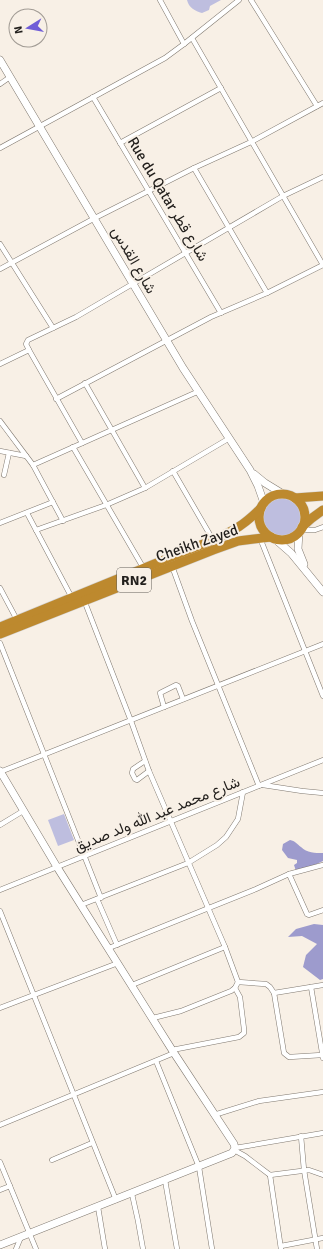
<svg xmlns="http://www.w3.org/2000/svg" width="323" height="1249" viewBox="0 0 323 1249" font-family="Signika,Vazirmatn,sans-serif">
<style>
.green{fill:#bebedf}
.water{fill:#9d9bcd}
.lines{fill:none;stroke-linecap:round;stroke-linejoin:round}
.street-casing{stroke:#807970;stroke-width:5.5}
.secondary-casing{stroke:#807970;stroke-width:8}
.highway-casing{stroke:#d3d2d2;stroke-width:10}
.street{stroke:#fff;stroke-width:4.5}
.secondary{stroke:#fff;stroke-width:7}
.highway{stroke:#bd892e;stroke-width:9}
.labels{text-anchor:middle;stroke-width:4;stroke-linejoin:round;paint-order:stroke}
.shield{fill:#f8f0e6;stroke:#625e59;stroke-width:1}
.shield-label{font-size:14px;font-weight:bold;fill:#221f1c}
.street-label{font-size:15px;fill:#221f1c;stroke:#f8f0e6}
</style>
<rect width="100%" height="100%" fill="#f8f0e6"/>
<g class="green">
<path d="M187,0H221L210,6L209,10L202,13C195,11 189,8 187,0Z"/>
<circle cx="282" cy="516" r="21"/>
<path d="M64,814L74,840L58,846L48,820Z"/>
</g>
<g class="water">
<path d="M290,840C295,841 297,844 301,847C307,853 315,853 323,853V861L302,871H296L294,865L297,863V860L288,858L282,850L283,844Z"/>
<path d="M314,924L323,925V979L320,980L303,967L306,955L317,944L302,936L288,937L296,929Z"/>
</g>
<g class="lines">
<g class="street-casing">
<g id="street">
<path d="M160,0L184,44"/>
<path d="M251,0L317,106"/>
<path d="M192,38L323,265"/>
<path d="M0,84L10,77"/>
<path d="M93,97L221,313"/>
<path d="M120,143L221,88"/>
<path d="M0,148L165,58L184,44L239,0"/>
<path d="M194,168L267,293"/>
<path d="M0,244L53,328"/>
<path d="M0,269L95,218L194,168L251,142L323,103"/>
<path d="M0,364L29,350"/>
<path d="M85,383L145,488"/>
<path d="M56,399L211,317L267,293L323,265"/>
<path d="M0,421L33,465L63,521"/>
<path d="M82,443L29,350L26,344L28,340L76,317L283,196L323,177"/>
<path d="M73,447L144,569"/>
<path d="M0,451L26,456"/>
<path d="M33,465L197,392"/>
<path d="M173,471L213,540"/>
<path d="M4,475L9,453"/>
<path d="M27,513L72,598"/>
<path d="M0,523L53,502"/>
<path d="M36,530L106,505L145,488L228,439"/>
<path d="M301,530H315L323,527"/>
<path d="M260,538L323,696"/>
<path d="M172,566L192,621L259,786"/>
<path d="M0,588L17,620"/>
<path d="M84,600L131,721L149,771L225,947L238,982L235,988L231,991L181,1011L153,1018"/>
<path d="M0,643L101,898"/>
<path d="M164,707L160,693L176,685L178,686L183,699"/>
<path d="M145,761L133,769L132,773L135,779L137,780L149,771"/>
<path d="M0,772L323,644"/>
<path d="M263,785L302,791L323,793"/>
<path d="M0,825L23,811"/>
<path d="M289,874L307,914L309,915L323,910"/>
<path d="M0,890L323,760"/>
<path d="M97,899L117,945"/>
<path d="M81,905L188,863L217,845L226,837L238,819L243,792"/>
<path d="M0,911L116,1200"/>
<path d="M109,948L256,889L289,874L323,865"/>
<path d="M238,982L266,984L270,987L274,993L284,1053L289,1057L322,1055"/>
<path d="M132,985L225,947"/>
<path d="M311,987L323,1058"/>
<path d="M274,993L323,985"/>
<path d="M0,1008L118,963"/>
<path d="M172,1050L239,1037L244,1033V1029L240,997L235,988"/>
<path d="M156,1061L199,1167L212,1249"/>
<path d="M214,1115L259,1101L323,1092"/>
<path d="M0,1125L174,1053"/>
<path d="M301,1136L304,1170L317,1249"/>
<path d="M235,1148L323,1133"/>
<path d="M234,1150L245,1156L270,1175L309,1170L323,1175"/>
<path d="M52,1160L92,1143"/>
<path d="M0,1162L36,1249"/>
<path d="M270,1175L281,1249"/>
<path d="M165,1180L177,1249"/>
<path d="M0,1190L10,1186"/>
<path d="M132,1194L138,1221L143,1249"/>
<path d="M98,1207L105,1249"/>
<path d="M281,1246L323,1238"/>
<path d="M16,1249L21,1237"/>
</g>
</g>
<g class="secondary-casing">
<g id="secondary">
<path d="M0,60L183,368L250,470L258,486L264,503"/>
<path d="M254,474L265,483L283,494"/>
<path d="M299,532L298,549L304,564"/>
<path d="M275,539L291,553L323,592"/>
<path d="M0,771L57,867L174,1053L234,1144L235,1148L232,1153L0,1245"/>
</g>
</g>
<g class="highway-casing">
<g id="highway">
<circle cx="282" cy="517" r="23"/>
<path d="M295,498L323,496"/>
<path d="M302,527L312,518L323,510"/>
<path d="M0,627L213,540C235,530 244,525 261,508"/>
<path d="M0,634L213,550L238,541L271,537"/>
</g>
</g>
<use href="#street" class="street"/>
<use href="#secondary" class="secondary"/>
<use href="#highway" class="highway"/>
</g>
<g class="labels">
<rect class="shield" x="117" y="568" width="34" height="24" rx="3"/>
<g class="shield-label">
<text x="134" y="585">RN2</text>
</g>
<g class="street-label">
<text transform="translate(168 199) rotate(59)" y="5">Rue du Qatar شارع قطر</text>
<text transform="translate(134 260) rotate(60)" y="5">شارع القدس</text>
<text transform="translate(197 543) rotate(-19)" y="5">Cheikh Zayed</text>
<text transform="translate(157 814) rotate(-22)" y="5">شارع محمد عبد الله ولد صديق</text>
</g>
</g>
<g transform="translate(28 28) rotate(259)"><circle r="19" fill="#f8f0e6" stroke="#a29c95"/>
<path d="M0-3L7 15L0 10L-7 15Z" fill="#705dd7"/>
<text y="-6" font-size="11" font-weight="bold" text-anchor="middle" fill="#221f1c">N</text>
</g>
</svg>
